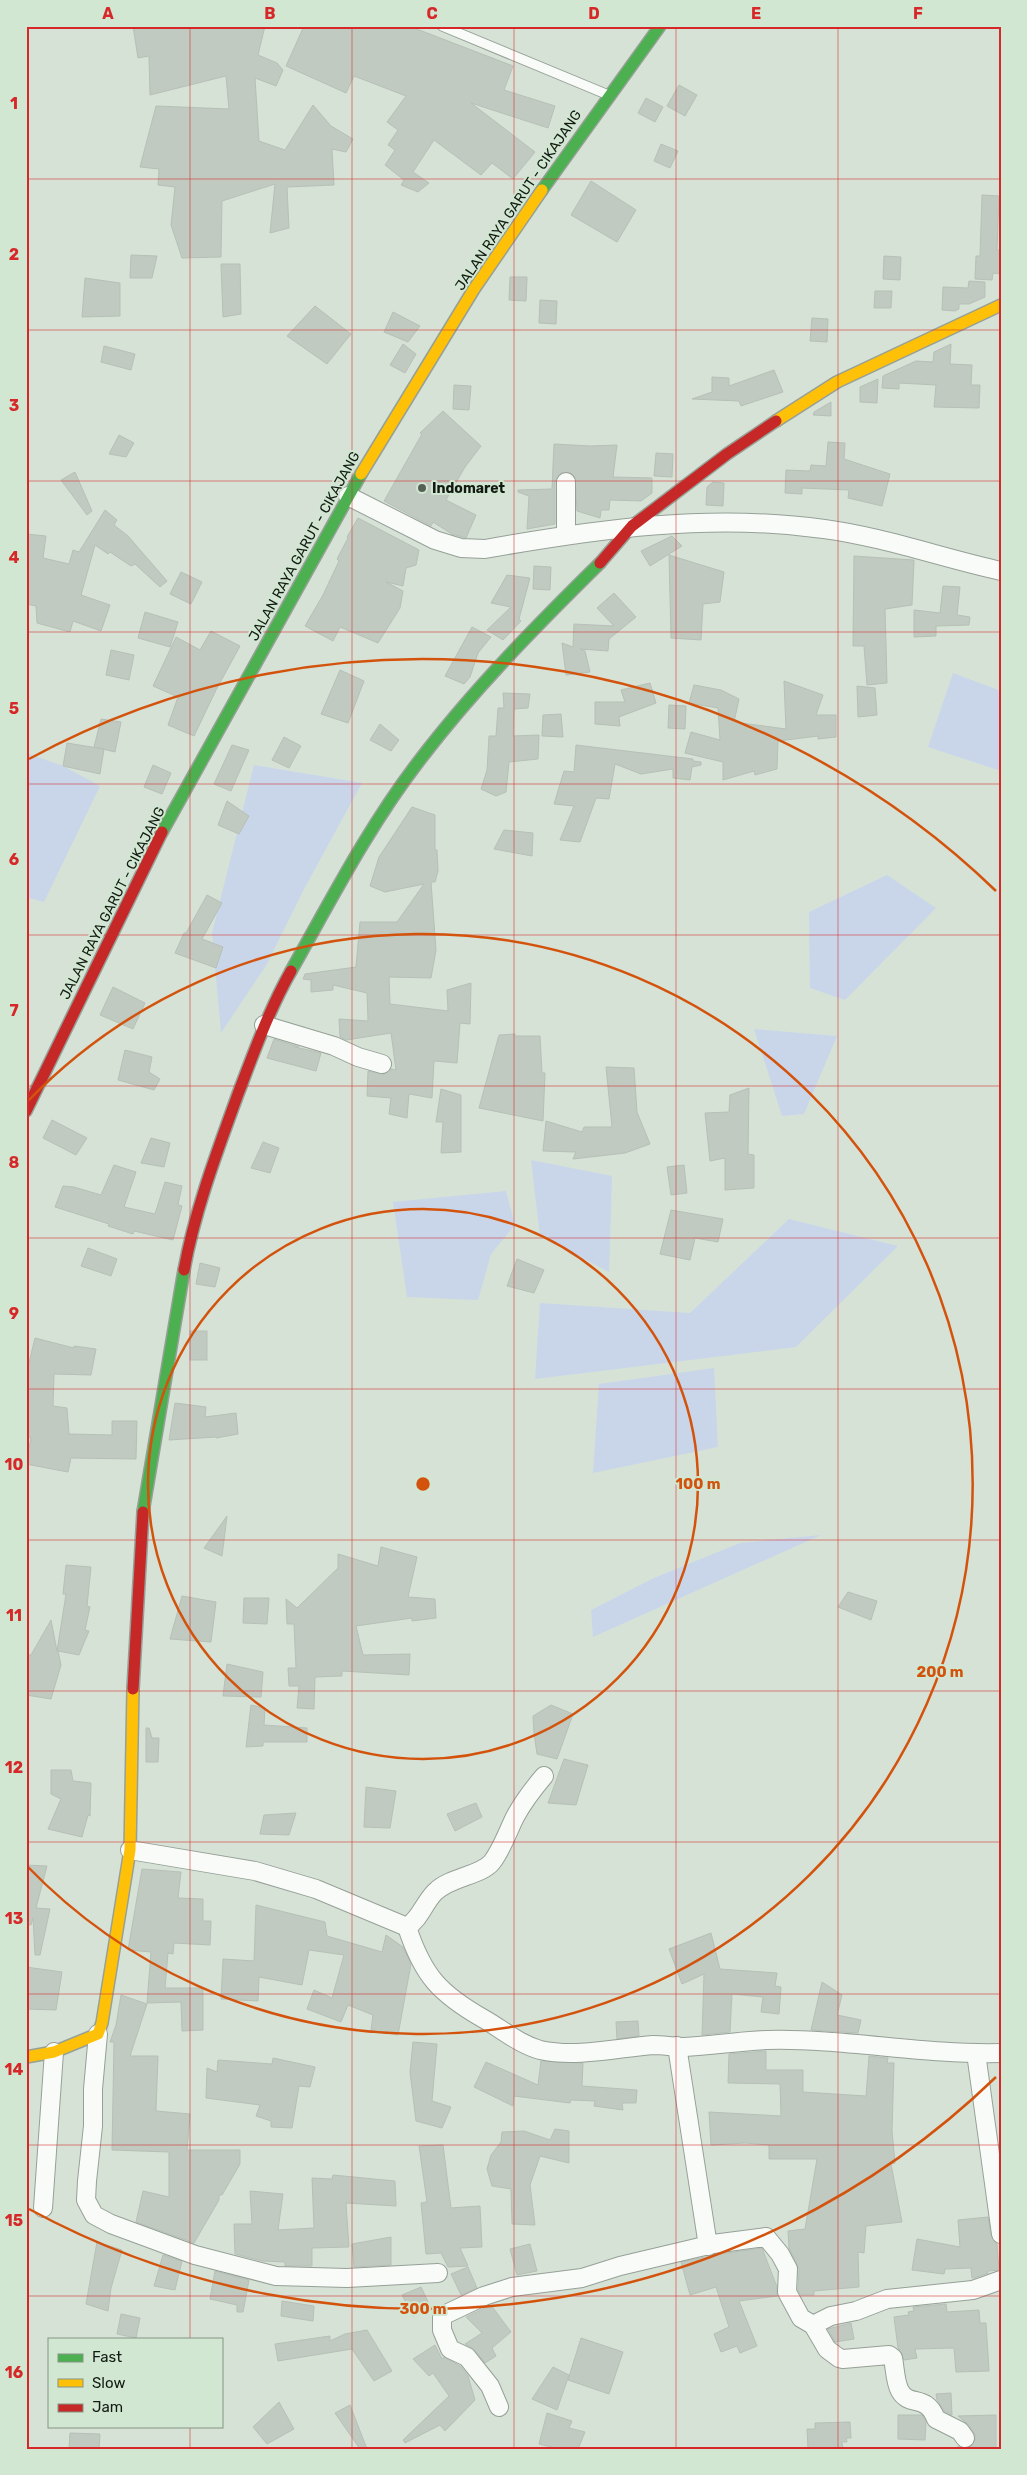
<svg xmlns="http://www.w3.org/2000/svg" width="1027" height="2475" viewBox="0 0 1027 2475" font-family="Rubik,sans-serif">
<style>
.green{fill:#c9d6ea}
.building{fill:#c0cac0;stroke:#b7c0b7}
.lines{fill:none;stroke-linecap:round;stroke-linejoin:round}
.lane-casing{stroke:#96a097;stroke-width:11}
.street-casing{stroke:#96a097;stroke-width:20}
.fast-casing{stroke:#96a097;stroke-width:14}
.slow-casing{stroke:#96a097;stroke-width:14}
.jam-casing{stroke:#96a097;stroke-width:14}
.lane{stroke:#f9fbf9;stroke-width:9}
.street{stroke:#f9fbf9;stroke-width:18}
.fast{stroke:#4caf50;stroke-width:11}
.slow{stroke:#ffc107;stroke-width:11}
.jam{stroke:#c62828;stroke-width:11}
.grid{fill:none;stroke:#d62828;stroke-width:1;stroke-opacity:0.55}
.ring{fill:none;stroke:#d3530d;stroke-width:2.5}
.poi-dot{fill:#576057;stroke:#d1e7d2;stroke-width:2}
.labels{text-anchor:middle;stroke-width:4;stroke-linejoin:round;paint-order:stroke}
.street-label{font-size:14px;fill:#121a12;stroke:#d1e7d2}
.poi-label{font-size:14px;font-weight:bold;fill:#121a12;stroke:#d1e7d2;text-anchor:start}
.centre{fill:#d3530d;stroke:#d1e7d2;stroke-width:2.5}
.ring-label{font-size:15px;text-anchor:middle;font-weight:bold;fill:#d3530d;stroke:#d1e7d2;stroke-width:4;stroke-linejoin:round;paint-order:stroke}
.neatline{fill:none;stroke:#d62828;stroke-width:2}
.grid-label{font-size:16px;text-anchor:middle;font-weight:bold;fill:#d62828}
</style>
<rect width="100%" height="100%" fill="#d6e2d6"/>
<g class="green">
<path d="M953,673L1001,691V771L928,747Z"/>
<path d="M26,753L63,766L100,786L44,902L26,897Z"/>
<path d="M254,765L362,783L303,891L267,964L221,1033L212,933Z"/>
<path d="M887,875L936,908L845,1000L810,988L809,912Z"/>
<path d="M754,1029L837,1036L804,1114L782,1116Z"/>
<path d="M531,1160L612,1176L609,1272L540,1236Z"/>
<path d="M506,1191L515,1225L491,1254L478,1300L407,1297L393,1202Z"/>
<path d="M789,1219L898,1246L796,1347L535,1379L540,1303L690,1313Z"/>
<path d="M714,1368L718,1447L593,1473L599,1384Z"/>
<path d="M821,1535L593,1637L591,1610L654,1578L740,1543Z"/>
</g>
<g class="building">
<path d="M133,26H265L258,55L277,63L283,70L276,86L255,78L259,141L285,150L313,105L331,126L353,139L346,152L332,149L334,185L287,187L289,228L270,233L275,184L222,201L221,257L182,258L171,225L175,187L158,185L159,169L140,167L156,106L229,109L226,76L150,95L149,56L138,58Z"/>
<path d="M304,26H409L513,66L504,90L555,106L548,128L471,103L535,152L513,179L492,163L481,175L434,140L413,172L429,183L418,192L401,185L404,180L385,165L395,150L388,145L398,130L387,122L406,96L354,76L346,93L286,66Z"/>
<path d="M679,85L697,95L685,116L667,106Z"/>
<path d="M646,98L663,107L655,122L638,113Z"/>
<path d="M661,144L678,151L670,168L654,161Z"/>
<path d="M591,181L636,210L617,242L571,215Z"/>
<path d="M982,195L999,196L997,250H1001V274L993,273L992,280L975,279L976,256H980Z"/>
<path d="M131,255L157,256L152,278H130Z"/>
<path d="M884,256L901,257L900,280L883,279Z"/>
<path d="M221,264H240L241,314L223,317Z"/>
<path d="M510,277H527L526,301L509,300Z"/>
<path d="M85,278L120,283V316L82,317Z"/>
<path d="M969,281L985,282V297L969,304H959V309L955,311L942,310L943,287L968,288Z"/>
<path d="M875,291H892L891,308H874Z"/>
<path d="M540,300L557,301L556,324L539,323Z"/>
<path d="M315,306L351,334L327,364L287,336Z"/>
<path d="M393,312L420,326L408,342L384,332Z"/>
<path d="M812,318L828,319L827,342L810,341Z"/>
<path d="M403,344L416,354L405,373L390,365Z"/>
<path d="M951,344L950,364L972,365L971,385H980L979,408L934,407L936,385L899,383V389L882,388L883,376L916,361L933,362L934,352Z"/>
<path d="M104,346L135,354L131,370L101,362Z"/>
<path d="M774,370L783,392L741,406L739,401L692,399L712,392V377L729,378V386Z"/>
<path d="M878,379L877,403L860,402V387Z"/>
<path d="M454,385L471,386L469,410L453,409Z"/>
<path d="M831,402V416L813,415L814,412Z"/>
<path d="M443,411L481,446L465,467L446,500L476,515L466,538L452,534L433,522L431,526L384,501L422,434L420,433Z"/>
<path d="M119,435L134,443L126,457L109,454Z"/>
<path d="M828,442L845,443L844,459L890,474L882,506L848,498L849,490L802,488V494L785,493L786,470L810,471L811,465L826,466Z"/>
<path d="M554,444L590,446L617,445L613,477L652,478V493L641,501L610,500L609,510H601L600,518L577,511L575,477L571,473H561L555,482V524L527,529L529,496L518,492V490L552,489Z"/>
<path d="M656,453L673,454L672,477L654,476Z"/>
<path d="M75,472L92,511L87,515L61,480Z"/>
<path d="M713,482L724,483L723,506L706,505L707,487Z"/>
<path d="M105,510L117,520L114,525L128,536L167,581L160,587L135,564L131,566L110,552L108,554L95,545L81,595L110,605L101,631L73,621L70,632L37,623L36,606L26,604V534L46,536L43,558L69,564L73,550L79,552Z"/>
<path d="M358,518L419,550L416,565L406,568L403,586L386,582L403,591L400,608L378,643L340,627L333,641L305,626L323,595L339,561L337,559L348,538L347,537Z"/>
<path d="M672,536L682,546L650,566L641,551Z"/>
<path d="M669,555L724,572L720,602L703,604L701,640L671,638Z"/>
<path d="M854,556L914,560L912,605L885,609L887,683L867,685L864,646H853Z"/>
<path d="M534,566L551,567L550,590L533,589Z"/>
<path d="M181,572L202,582L191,604L170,594Z"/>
<path d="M507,575L530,578L519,619L521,621L503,640L487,630L511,607L491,603Z"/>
<path d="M943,586L960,587L957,615L970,617L969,625L936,626V636L914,637V610L940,613Z"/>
<path d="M614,593L636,617L609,639L608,651L580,649L585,651L590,672L566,675L562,643L573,647L574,624L614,626L597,608Z"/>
<path d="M145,612L178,622L170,647L138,638Z"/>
<path d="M472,627L491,637L478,653L470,677L464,684L445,676Z"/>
<path d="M211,631L240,646L216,690L194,736L168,725L178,697L153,686L176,637L200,650Z"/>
<path d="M111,650L134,655L129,680L106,675Z"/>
<path d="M340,670L364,681L348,723L321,714Z"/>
<path d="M784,681L823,695L816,715H836V737L818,739V736L778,741L777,769L755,775L754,771L723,780V762L685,753L691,732L720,740L718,708L689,703L694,685L721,690L739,699L734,722L786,729Z"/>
<path d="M650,683L656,703L619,717L620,726L595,724V702H625L621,690Z"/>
<path d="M857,686L875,688L877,715L858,717Z"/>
<path d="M503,693L530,694L528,708L514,709L513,736L539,735L538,759L509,762L506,792L496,796L481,789L487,770L489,736H496L498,708H504Z"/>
<path d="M669,705L686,706L685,729L668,728Z"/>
<path d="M561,714L563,737L542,736L543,715Z"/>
<path d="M101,719L121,722L115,752L94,747Z"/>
<path d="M380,724L399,740L391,751L370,740Z"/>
<path d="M284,737L301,746L289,768L272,760Z"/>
<path d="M67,743L104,749L100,774L63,766Z"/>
<path d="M232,745L249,750L231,791L214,784Z"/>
<path d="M576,745L693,759V761L701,762V765L692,767L690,780L673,778V769L641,774L615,764L609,799L596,798L580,842L560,840L574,806L554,804L564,771L574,772Z"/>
<path d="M153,765L171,773L162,794L144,787Z"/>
<path d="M227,801L249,816L239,834L218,825Z"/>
<path d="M412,807L435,815V850H437L438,871L435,882H431L436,950L431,978L389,977L390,1004L448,1011L447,990L471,983L470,1024L460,1023L457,1063L434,1061L432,1098L409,1094L407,1118L389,1114L391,1098L367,1096L368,1071L384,1074L391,1069L396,1070L391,1033L346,1040L340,1037L339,1019L368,1021L367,993L333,985V990L311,992V980L303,979L305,974L356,967L360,922H397L424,884L385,892L370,886L379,857Z"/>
<path d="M504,830L533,833L532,856L494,849Z"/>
<path d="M207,895L222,903L202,939L223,947L216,968L175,953L184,933H186Z"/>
<path d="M113,987L145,1003L133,1029L100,1015Z"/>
<path d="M515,1034V1036H540L542,1073H545L543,1121L479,1108L499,1035Z"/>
<path d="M274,1039L299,1047H295L321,1053L316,1071L267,1058Z"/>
<path d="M125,1050L152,1057L149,1072L160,1079L154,1090L118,1080Z"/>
<path d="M606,1067L634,1068L637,1112L650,1144L625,1153L573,1159L576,1152L543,1151L546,1121L582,1132L584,1127H612Z"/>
<path d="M749,1088L748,1154L754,1155V1188L725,1190V1158L710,1161L705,1113L729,1112L730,1095Z"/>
<path d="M441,1089L461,1095V1152L441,1153L443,1122H436Z"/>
<path d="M52,1120L87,1138L76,1155L43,1138Z"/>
<path d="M151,1138L170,1143L164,1167L141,1163Z"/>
<path d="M263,1142L279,1148L270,1173L251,1168Z"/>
<path d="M114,1165L136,1172L124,1207L155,1214L165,1182L182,1186L178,1205L182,1206L173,1240L134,1231L133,1234L108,1226L109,1224L55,1207L63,1186L74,1187L101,1195Z"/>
<path d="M684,1165L687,1193L671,1195L667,1167Z"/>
<path d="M671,1210L723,1219L718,1242L695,1238L690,1260L660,1254Z"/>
<path d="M88,1248L117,1259L111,1276L81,1266Z"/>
<path d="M517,1259L544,1270L534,1293L507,1286Z"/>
<path d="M200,1263L220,1268L215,1287L196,1284Z"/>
<rect x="190" y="1331" width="17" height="29"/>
<path d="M35,1338L74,1348V1346L96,1349L91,1375L54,1374L53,1406L67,1408L69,1434L112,1435V1421H137L136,1459L71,1458L68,1472L26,1464L31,1438L26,1436V1375Z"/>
<path d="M175,1403L206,1407L205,1417L236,1413L238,1434L216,1438V1437L169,1440Z"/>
<path d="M227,1516L222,1556L204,1548Z"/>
<path d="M381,1547L417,1557L408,1597L435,1599L436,1618L412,1621V1618L356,1626L363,1655L410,1654L409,1675L342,1671V1676L315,1677L314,1709L297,1708L299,1686H289L288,1668H296L294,1624H287L286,1599L297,1608L338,1568V1554L378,1566Z"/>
<path d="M66,1565L91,1567L87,1606L90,1607L85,1630L89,1631L79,1655L58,1651L61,1665L51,1699L26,1695V1655H31L51,1620L57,1651L66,1594H63Z"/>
<path d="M848,1592L877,1601L871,1620L838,1607Z"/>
<path d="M182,1596L216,1602L211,1642L170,1639Z"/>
<path d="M244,1598H269L267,1624L243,1623Z"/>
<path d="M227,1664L263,1672L261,1697L223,1696Z"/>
<path d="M251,1705L265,1708L264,1725L307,1728V1742H263V1746L246,1747Z"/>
<path d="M551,1705L573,1714L557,1759L537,1754L534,1733L533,1716Z"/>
<path d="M146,1728H149L152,1738H159L158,1762H146Z"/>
<path d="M564,1759L588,1765L576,1805L548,1803Z"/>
<path d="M51,1770H71L73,1781L91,1783L90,1816L88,1815L82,1837L48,1829L61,1799L51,1794Z"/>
<path d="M366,1787L396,1791L390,1828L364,1827Z"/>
<path d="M476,1803L482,1817L455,1831L447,1814Z"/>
<path d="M296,1813L289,1835L260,1834L264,1815Z"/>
<path d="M26,1865L47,1866L36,1908L50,1909L40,1955H35L33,1918L31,1925L26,1924Z"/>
<path d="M142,1869L181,1872L178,1898L203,1899V1921H211L210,1945L174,1943L173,1954L168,1953L165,1988H203V2030L182,2031L181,2002L147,2003L151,1952L128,1950Z"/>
<path d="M256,1905L325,1922L327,1936L382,1952L386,1935L403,1947L411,1964L398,2035L371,2030L373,2015L348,2005L341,2022L307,2009L314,1990L332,1998L344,1955L309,1950L302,1985L259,1977L258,2001L221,1999L223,1959L254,1961Z"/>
<path d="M711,1933L720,1969L777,1973L775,1986L781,1987L779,2014L761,2012L763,1997L732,1994L730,2032L702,2035L704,1974L682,1984L669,1949Z"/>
<path d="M26,1967L62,1972L56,2010L26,2009Z"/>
<path d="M822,1982L842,1995L837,2015L861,2020L858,2033L811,2030Z"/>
<path d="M121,1995L147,2004L130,2056H158L156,2111L190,2114L187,2150H240V2164L222,2195H219V2200L194,2243L136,2222L143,2191L169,2197V2152L112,2150L114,2042H110L116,2025Z"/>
<path d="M638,2021L639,2036L617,2039L616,2022Z"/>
<path d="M413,2042L437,2044L432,2101L451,2107L442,2128L416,2121L410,2072Z"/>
<path d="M766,2051V2070H803V2092L866,2096L869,2056L888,2058L887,2063H894L892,2131L895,2163L891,2164L902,2222L866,2226L864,2253L858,2252L859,2287L814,2291V2295H801L798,2290L799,2269L789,2248L788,2231L805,2229L817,2159H769V2145L745,2143L711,2145L709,2112L781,2116L780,2084L728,2083L729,2054Z"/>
<path d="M273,2058L315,2067L310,2087L299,2086L292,2128L271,2127V2121L256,2116L260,2105L206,2098L207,2068L217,2072L218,2060L272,2064Z"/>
<path d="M541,2061L583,2063L582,2086L637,2090L636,2103H622L623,2110L594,2106L595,2101L571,2100L570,2103L514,2096L513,2106L474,2087L486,2062L538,2085Z"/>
<path d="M555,2129L569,2131V2163L540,2156L530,2185L535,2225L512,2224L511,2189L492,2186L487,2169L491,2155L501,2142L502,2132L524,2131L550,2140Z"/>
<path d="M443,2145L451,2208L480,2206L482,2247L460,2248L468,2266L448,2267L441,2253L426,2254L421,2203L427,2202L419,2146Z"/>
<path d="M333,2175L395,2181L396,2206L346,2203L349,2247L312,2248V2266H285V2262L262,2261L235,2254L234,2224H252L250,2191L283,2194L278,2230L314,2228L312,2178L332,2179Z"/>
<path d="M988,2217L991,2236L997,2244L999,2270L988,2271V2273L974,2278H972L971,2268L945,2269L944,2274L912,2270L917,2239L960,2247L958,2220Z"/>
<path d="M391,2237V2265L354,2267L352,2244Z"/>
<path d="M97,2242L122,2250L111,2288L108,2311L86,2304Z"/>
<path d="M530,2244L537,2271L517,2275L510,2249Z"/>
<path d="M762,2248L777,2287V2296L739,2301L757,2346L740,2353L737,2346L721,2352L714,2334L729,2327L716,2287L690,2295L681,2262L720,2254Z"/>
<path d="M163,2255L182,2261L175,2290L154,2286Z"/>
<path d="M468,2267L477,2288L461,2295L451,2274Z"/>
<path d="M215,2271L249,2280L243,2312H237V2305L210,2299Z"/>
<path d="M421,2287L431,2308L413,2316L402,2295Z"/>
<path d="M282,2301L314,2306L313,2321L281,2316Z"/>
<path d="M946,2304L947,2312L979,2310L980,2323H986L989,2371L956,2372L954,2348L915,2349L917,2358L904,2360L898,2348L894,2317L909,2315L908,2312L914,2311L913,2307Z"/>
<path d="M491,2305L511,2332L492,2348L496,2356L485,2363L475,2350L465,2344L482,2333L466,2317Z"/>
<path d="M121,2314L140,2318L136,2338L117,2334Z"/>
<path d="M851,2323L854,2339L835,2342L828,2329Z"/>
<path d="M367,2330L392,2371L374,2381L352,2349L278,2361L275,2344L330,2336V2341L345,2334Z"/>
<path d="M581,2338L623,2352L609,2394L568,2380Z"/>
<path d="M435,2345L442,2359L444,2357L460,2366L468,2376L475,2400L445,2431L440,2425L405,2443L403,2440L449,2396L433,2373L429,2376L413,2359Z"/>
<path d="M553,2367L569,2375L557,2410L532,2399Z"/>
<path d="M951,2393L952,2415L944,2411L937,2400L936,2394Z"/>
<path d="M279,2402L294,2429L267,2444L253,2427Z"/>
<path d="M350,2405L367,2449H360L335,2413Z"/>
<path d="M547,2413L572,2421L569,2428L585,2432L578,2449H559L539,2444Z"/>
<path d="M898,2415H922L926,2422L925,2440L898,2439Z"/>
<path d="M996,2415V2449H958V2446L966,2449L971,2447L976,2437L969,2425L958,2416Z"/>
<path d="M850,2422L851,2438H846L847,2442H842L843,2449H808L807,2429H815V2423Z"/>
<path d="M70,2433L100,2434L99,2449H69Z"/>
</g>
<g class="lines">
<g class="lane-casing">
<path id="lane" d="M442,26L606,94"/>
</g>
<g class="street-casing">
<g id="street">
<path d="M566,482V535"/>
<path d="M348,496L435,540L461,548L485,549C597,529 710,513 824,529C884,537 942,558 1001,571"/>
<path d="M264,1025L334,1046L358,1057L382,1064"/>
<path d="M544,1776C533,1789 523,1802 515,1817C508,1831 502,1849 492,1862C481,1876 451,1876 435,1892C424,1903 420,1919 407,1927C423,1976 440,1994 484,2019C503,2030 519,2044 540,2050C577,2058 617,2048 653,2045C663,2045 674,2047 684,2047C711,2046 739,2041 767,2040C845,2038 922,2055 1001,2053"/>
<path d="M130,1850L255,1871L316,1889L407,1927"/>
<path d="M98,2034L93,2089V2126L87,2181L86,2200L94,2215L111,2224L195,2255L276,2276L347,2278L438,2273"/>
<path d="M677,2046L708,2246"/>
<path d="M976,2053L1001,2234"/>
<path d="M43,2208L54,2052"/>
<path d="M813,2325L831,2316L856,2311L887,2299L973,2290L1001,2280"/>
<path d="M499,2407L490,2386L467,2357L450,2349L442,2330V2316L484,2296L512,2287L582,2278L620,2266L713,2244L766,2237L780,2254L788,2269L787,2292L801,2318L813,2325L827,2349L839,2358L843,2359L889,2355L893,2358C895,2368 895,2382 900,2391C910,2408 926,2393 936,2419L960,2431L965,2438"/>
</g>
</g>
<g class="fast-casing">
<g id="fast">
<path d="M542,190L660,26"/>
<path d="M162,832L361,474"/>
<path d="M291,971C331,900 369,826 419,761C473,690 536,626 600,563"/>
<path d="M143,1512L184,1270"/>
</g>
</g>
<g class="slow-casing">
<g id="slow">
<path d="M776,421L837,382L1001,305"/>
<path d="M361,474L474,289L542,190"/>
<path d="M26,2057L54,2052L98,2034L102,2023L130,1850L133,1689"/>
</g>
</g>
<g class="jam-casing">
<g id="jam">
<path d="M600,563L632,526L727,454L776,421"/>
<path d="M26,1111L162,832"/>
<path d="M184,1270C195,1210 217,1152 238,1094C254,1052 269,1010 291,971"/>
<path d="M133,1689L143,1512"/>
</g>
</g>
<use href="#lane" class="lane"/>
<use href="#street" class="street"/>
<use href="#fast" class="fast"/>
<use href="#slow" class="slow"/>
<use href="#jam" class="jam"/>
</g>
<path class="grid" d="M190,26V2339M352,26V2449M514,26V2449M676,26V2449M838,26V2449M26,179H1001M26,330H1001M26,481H1001M26,632H1001M26,784H1001M26,935H1001M26,1086H1001M26,1238H1001M26,1389H1001M26,1540H1001M26,1691H1001M26,1842H1001M26,1994H1001M26,2145H1001M26,2296H1001M190,2426V2449"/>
<g class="ring">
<circle cx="423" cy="1484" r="275"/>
<path d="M27 1102A550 550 0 1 1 27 1866"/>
<path d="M996 2077A825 825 0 0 1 29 2209M29 759A825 825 0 0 1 996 891"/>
</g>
<circle class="poi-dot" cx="422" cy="488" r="5"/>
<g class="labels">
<g class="street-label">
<text transform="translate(518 200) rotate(-56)" y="5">JALAN RAYA GARUT - CIKAJANG</text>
<text transform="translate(304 546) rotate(-61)" y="5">JALAN RAYA GARUT - CIKAJANG</text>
<text transform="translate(112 903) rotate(-63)" y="5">JALAN RAYA GARUT - CIKAJANG</text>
</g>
<g class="poi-label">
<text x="432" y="493">Indomaret</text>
</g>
</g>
<circle cx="423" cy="1484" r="8" class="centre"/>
<g class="ring-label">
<text x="698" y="1489">100 m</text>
<text x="940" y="1677">200 m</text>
<text x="423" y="2314">300 m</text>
</g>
<rect width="1027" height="2475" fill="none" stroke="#d1e7d2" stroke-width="55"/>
<rect x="48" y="2338" width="175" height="90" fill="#d1e7d2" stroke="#859585"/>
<rect x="58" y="2354" width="25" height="8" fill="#4caf50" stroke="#859585"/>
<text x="92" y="2362" font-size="15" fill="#121a12">Fast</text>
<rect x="58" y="2379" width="25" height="8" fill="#ffc107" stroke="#859585"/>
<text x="92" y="2388" font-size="15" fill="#121a12">Slow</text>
<rect x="58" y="2404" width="25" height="8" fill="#c62828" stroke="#859585"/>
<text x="92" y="2412" font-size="15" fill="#121a12">Jam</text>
<rect x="28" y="28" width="972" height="2420" class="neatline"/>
<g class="grid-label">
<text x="108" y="19">A</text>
<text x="270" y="19">B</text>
<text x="432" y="19">C</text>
<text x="594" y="19">D</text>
<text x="756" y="19">E</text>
<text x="918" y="19">F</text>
<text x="14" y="109">1</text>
<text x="14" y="260">2</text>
<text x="14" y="411">3</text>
<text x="14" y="563">4</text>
<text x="14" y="714">5</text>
<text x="14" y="865">6</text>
<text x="14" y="1016">7</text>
<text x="14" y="1168">8</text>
<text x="14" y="1319">9</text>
<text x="14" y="1470">10</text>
<text x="14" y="1621">11</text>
<text x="14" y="1773">12</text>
<text x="14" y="1924">13</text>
<text x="14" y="2075">14</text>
<text x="14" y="2226">15</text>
<text x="14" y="2378">16</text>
</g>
</svg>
